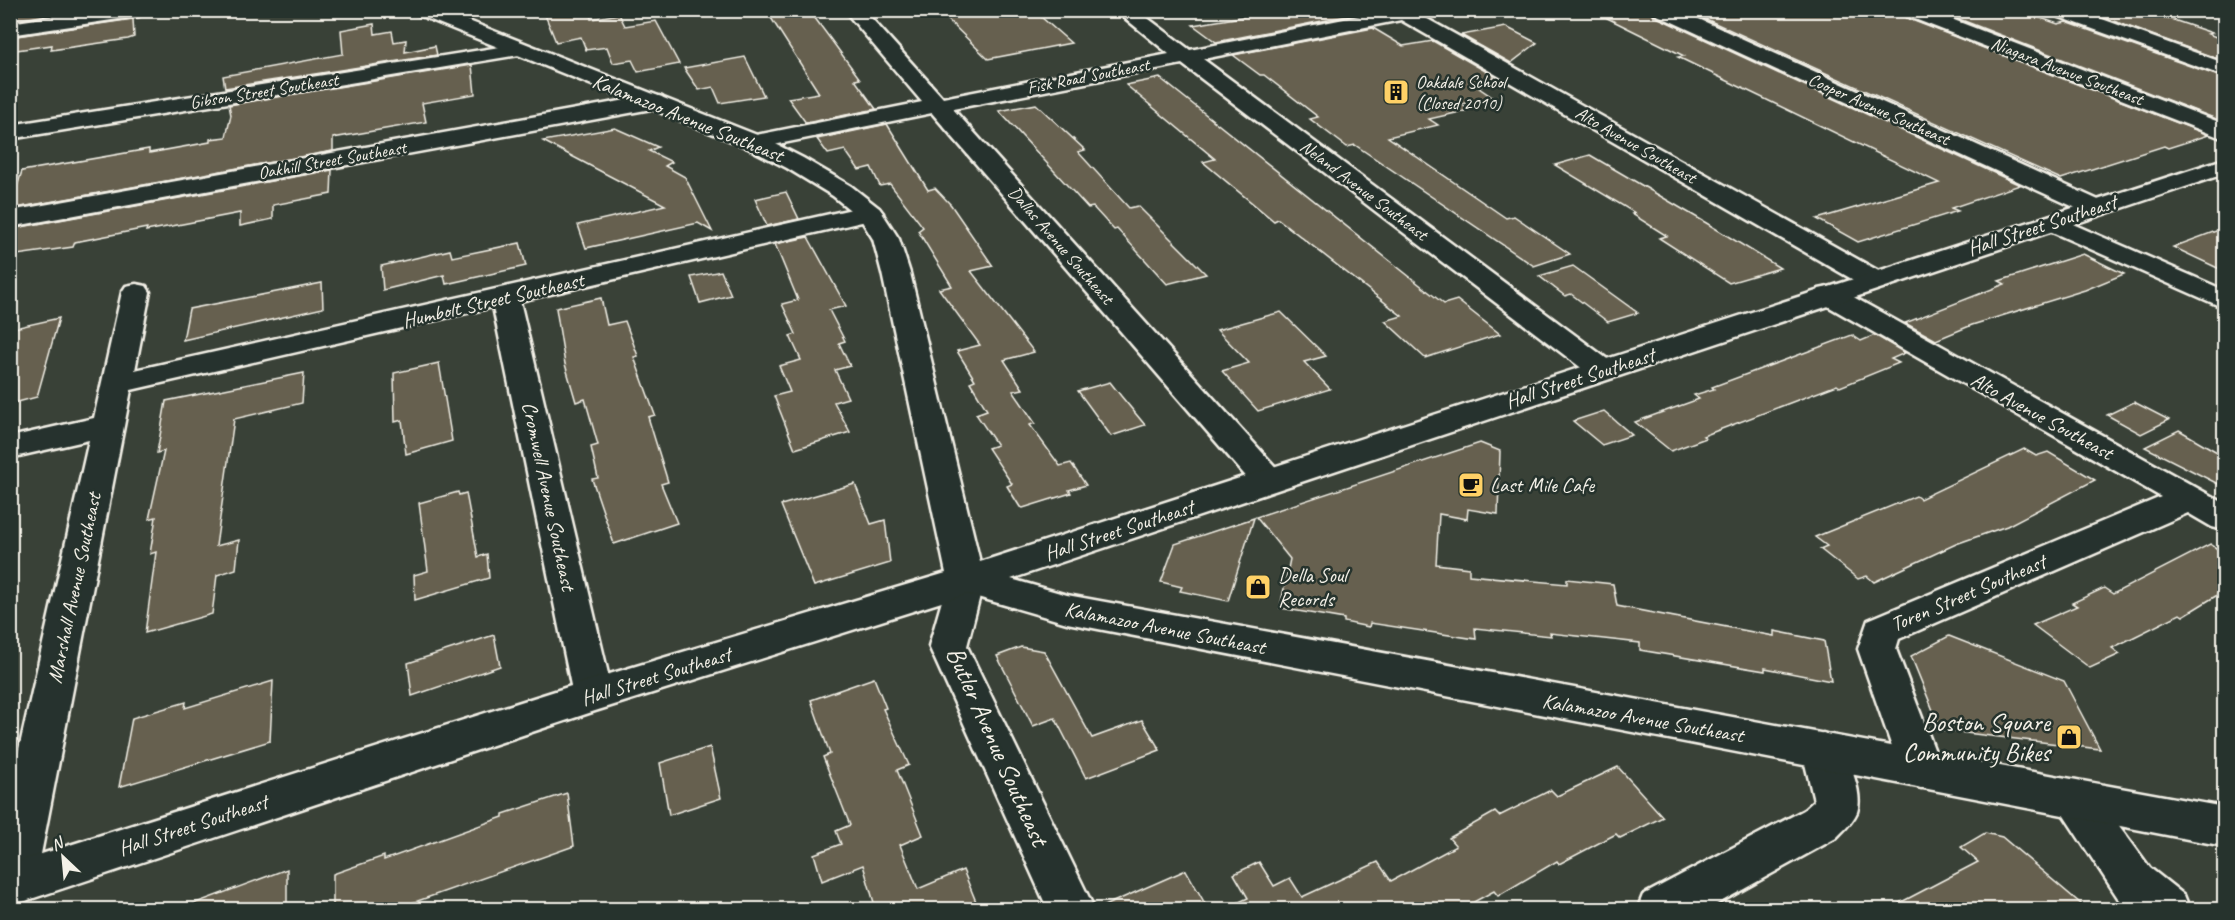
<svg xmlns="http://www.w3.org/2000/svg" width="2235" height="920" viewBox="0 0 2235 920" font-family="Caveat,sans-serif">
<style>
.building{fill:#66614f;stroke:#f4f1e8;stroke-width:1.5}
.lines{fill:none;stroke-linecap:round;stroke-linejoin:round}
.street-casing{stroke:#f4f1e8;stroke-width:5}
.secondary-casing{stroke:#f4f1e8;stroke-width:5}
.street{fill:#26332d;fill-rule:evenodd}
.secondary{fill:#26332d;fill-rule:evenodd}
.labels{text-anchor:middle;stroke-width:5;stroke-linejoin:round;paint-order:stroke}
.far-street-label{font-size:18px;fill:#f4f1e8;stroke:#26332d}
.far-poi-label{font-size:18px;fill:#f4f1e8;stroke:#26332d;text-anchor:start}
.street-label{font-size:21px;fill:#f4f1e8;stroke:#26332d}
.poi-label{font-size:21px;fill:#f4f1e8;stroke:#26332d;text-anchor:start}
.near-poi-label{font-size:26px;fill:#f4f1e8;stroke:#26332d;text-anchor:end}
.near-street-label{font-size:26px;fill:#f4f1e8;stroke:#26332d}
</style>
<rect width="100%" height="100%" fill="#394137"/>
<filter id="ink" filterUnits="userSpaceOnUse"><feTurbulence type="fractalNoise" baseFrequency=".0167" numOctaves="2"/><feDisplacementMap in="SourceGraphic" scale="12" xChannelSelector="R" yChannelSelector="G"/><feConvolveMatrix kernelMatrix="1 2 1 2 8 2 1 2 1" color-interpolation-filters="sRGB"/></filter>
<g filter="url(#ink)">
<g class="building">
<path d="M10,10H78L10,21Z"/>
<path d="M543,10H590L591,19L619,14L625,26L656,21L679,64L638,72L632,60L613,63L607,47L586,50L581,37L556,42Z"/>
<path d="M766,10H809L860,79L855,80L876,109L806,123L788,98L819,93Z"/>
<path d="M938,10H1033L1071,43L988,59Z"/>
<path d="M1284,10H1344L1352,15L1216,42L1193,25Z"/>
<path d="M1591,10H1651L1654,16L2020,185L1951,208L1958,211L1858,242L1817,219L1939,183L1678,57L1684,56Z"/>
<path d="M1686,10H1898L1901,16L2209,135L2168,148L2164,146L2061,179Z"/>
<path d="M1936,10H2018L2058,24L2066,22L2224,78V122Z"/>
<path d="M2105,10H2144L2212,33L2208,34L2224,40V61L2094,14Z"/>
<path d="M133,19L134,37L128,39L51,50L52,45L10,51V37Z"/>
<path d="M374,24L375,34L392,31L394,42L406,40L405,52L435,46L437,55L225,88L223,76L343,54L341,30Z"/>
<path d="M1506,27L1537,43L1511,63L1461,35Z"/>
<path d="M1373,28L1403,46L1433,41L1494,76L1479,88L1492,97L1461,104L1469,110L1429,119L1438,125L1388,137L1506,218L1514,216L1570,254L1534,266L1355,145L1347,147L1310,119L1318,117L1264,75H1260L1233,55Z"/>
<path d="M745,57L764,96L720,103L713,87L699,90L684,68Z"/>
<path d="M472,65L475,94L422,103L426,122L333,138V151L10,209L22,171L149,149V153L210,142V139L226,137L231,115L229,105Z"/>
<path d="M1160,78L1444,304L1457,300L1500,334L1425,358L1385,321L1402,316L1278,219L1274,221L1203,162L1215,159L1126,85Z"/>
<path d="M1036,104L1085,150L1078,152L1129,208L1138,206L1206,274L1167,284L1117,229L1114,230L1093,207L1088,208L999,111Z"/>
<path d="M887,124L928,190L935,188L951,205L993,266L971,271L1034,352L1004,360L1023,389L1013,391L1035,423L1030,425L1060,466L1071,463L1086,485L1069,490L1071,493L1023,508L1020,507L1007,486L1012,484L988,448L997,445L976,414L987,410L970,382L975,380L957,351L980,345L939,289L952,286L918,231L923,227L890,184L880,186L871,167L859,170L845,150L828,154L817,139Z"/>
<path d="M615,128L658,147L649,151L672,162L665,166L685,177L712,231L698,223L586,248L578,225L665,205L543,141Z"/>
<path d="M1590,155L1708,224L1780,268L1729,283L1659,238L1667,236L1632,214L1635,213L1555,165Z"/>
<path d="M332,170L331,194L273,205V219L240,226V213L146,231L147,228L75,242L73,247L10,256V229Z"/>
<path d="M786,192L799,219L767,226L755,199Z"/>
<path d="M2224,228V271L2173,247Z"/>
<path d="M808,237L846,306L829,310L845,341L839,343L850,366L835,370L848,398L834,402L850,432L795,449L774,396L790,392L779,366L801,360L790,336L796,334L782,304L798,300L775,244Z"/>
<path d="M520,243L526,266L446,284L444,275L383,290L381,266L450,250L452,257Z"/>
<path d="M2083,254L2124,274L2085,290L1972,325L1936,340L1905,323L2005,284L1999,281Z"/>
<path d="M1573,266L1638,313L1608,322L1571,294L1565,296L1539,276Z"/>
<path d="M721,271L731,295L700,303L691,277Z"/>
<path d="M322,283L323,308L183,340L189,309Z"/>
<path d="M601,298L607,325L625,321L638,356L634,357L655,415L648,417L668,482L661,484L677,523L614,544L592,479L598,478L591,447L598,445L585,399L576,402L565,364L556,308Z"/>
<path d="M1281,312L1326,356L1304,362L1330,389L1258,411L1222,371L1249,363L1217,330Z"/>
<path d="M59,318L37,397L10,404V329Z"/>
<path d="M1852,335L1861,341L1875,335L1905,353L1891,359L1899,363L1840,387L1837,385L1703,436L1706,438L1671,451L1635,422L1699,399L1694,395L1714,389L1712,387Z"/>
<path d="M439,363L452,441L406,454L402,420L395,422L394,373Z"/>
<path d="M304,373L302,403L234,419L216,546L239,540L236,569L217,575L212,614L145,633L156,552L150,554L156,517L149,519L164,451L157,453L166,401Z"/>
<path d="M1110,382L1121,396L1145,425L1111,436L1078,391Z"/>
<path d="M2134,402L2169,420L2141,434L2107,415Z"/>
<path d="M1604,411L1632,435L1602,445L1573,421Z"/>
<path d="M2179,430L2224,456V487L2145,447Z"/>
<path d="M1480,443L1500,451L1498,514L1468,509L1467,519L1439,514L1436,564L1469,568V575L1567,584V579L1613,584L1617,606L1774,636V631L1824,641L1831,681L1765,668V671L1640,650V643L1550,633L1551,636L1475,628L1476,639L1370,623L1369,627L1344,622V619L1280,608L1290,559L1256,517Z"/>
<path d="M2024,449L2036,456L2048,452L2095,480L2007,526L1956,544L1874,582L1867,576L1858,579L1820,549L1827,546L1815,537L1916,496L1920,499Z"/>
<path d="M855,484L871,524L885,520L890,563L814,586L781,505Z"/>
<path d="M458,492L459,495L466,493L478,557L487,554L489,578L415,600L414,575L428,571L419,503Z"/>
<path d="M1254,518L1228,601L1180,591L1182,587L1161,582L1175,544Z"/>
<path d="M2210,544L2224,553V591L2183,616L2180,614L2112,648L2120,654L2090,668L2033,625L2077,606L2072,603L2104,588L2113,594Z"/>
<path d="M494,635L500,666L412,696L408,663Z"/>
<path d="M1949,636L2064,681L2100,749L1941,730L1911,656Z"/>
<path d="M1021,647L1044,651L1092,738L1142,720L1160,750L1086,778L1055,718L1033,726L997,656Z"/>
<path d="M874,678L886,708L883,709L909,765L897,770L923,835L900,845L918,889L963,870L979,909H869L875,906L863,865L822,881L814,854L841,844L836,831L850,825L823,757L830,754L811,700Z"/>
<path d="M273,681L270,741L119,787L132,718L186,702L185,708Z"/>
<path d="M710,747L721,798L669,815L660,763Z"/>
<path d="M1618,767L1663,817L1620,838L1616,834L1559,864L1557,861L1498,896L1494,891L1461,909H1224L1248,898L1234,874L1259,862L1274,886L1290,878L1302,897L1378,862L1391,881L1456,846L1449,838L1495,812L1499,816L1551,790L1557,796Z"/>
<path d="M567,793L574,846L395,909H333V874L384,856V860L503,817V814Z"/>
<path d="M1985,833L2002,837L2087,909H1888L1978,862L1961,847Z"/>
<path d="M287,869V909H185V907Z"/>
<path d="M1186,870L1208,909H1097Z"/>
</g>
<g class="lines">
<g class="street-casing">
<g id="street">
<path d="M96,10H148L139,16L10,35V23Z"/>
<path d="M844,10H864L943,98L1169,54L1115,10H1137L1190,50L1389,10H1431L1422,16L1884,274L1888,280L1884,286L1874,288L1864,286L1401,20L1203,59L1614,364L1618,370L1614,376L1603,379L1592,376L1182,64L953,109L1280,472L1285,480L1280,488L1268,491L1256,488L932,113L754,149L746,147L742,142L746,137L922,102Z"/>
<path d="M1653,10H1679L2105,203L2109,208L2105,213L2096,216L2087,213L1655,14Z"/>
<path d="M1900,10H1928L2224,124V139L1902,14Z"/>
<path d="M518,44L525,46L528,50L525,54L10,139V125Z"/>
<path d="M654,95L662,97L665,102L662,107L10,227V211Z"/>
<path d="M870,205L879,208L883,213L879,218L520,301L613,695L607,706L593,711L579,706L573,695L493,307L131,390L35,885L28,900L10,906V789L89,440L10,458V437L94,418L122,292L126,286L136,284L146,286L150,292L135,370Z"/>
<path d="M2052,215L2224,290V308L2043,228L2039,223L2043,218Z"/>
<path d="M1829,287L1839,289L2224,503V530L2212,527L2188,513L1899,639L1896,649L1942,770L1936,783L1921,788L1906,783L1900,770L1858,649L1868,620L2161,497L1819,301L1815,295L1819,289Z"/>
<path d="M966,567L979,571L984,580L967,646L1095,910H1048L929,646L948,580L953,571Z"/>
<path d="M1823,733L1838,739C1847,757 1864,792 1857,812C1852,823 1844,830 1836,838L1706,910H1637L1643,895L1804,810L1814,801L1802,751L1808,739Z"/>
<path d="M2075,780L2090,786L2150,868L2184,895L2190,910H2131L2118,898L2053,799L2060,786Z"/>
</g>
</g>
<g class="secondary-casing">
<g id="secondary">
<path d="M414,10H441L762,137L803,158L851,186L879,208L899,239L910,273L980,562L2224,159V174L1011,579L1067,595L2224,807V846L1067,623L967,594L595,711L10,906V864L593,679L946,573L882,273L873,239L860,218L833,196L787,168L746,147L416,14Z"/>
<path d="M2049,10H2077L2224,63V76L2051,14Z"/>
</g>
</g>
<use href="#street" class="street"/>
<use href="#secondary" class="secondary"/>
</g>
</g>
<defs>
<g id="building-square" transform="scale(1.35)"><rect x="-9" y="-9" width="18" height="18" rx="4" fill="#ffd166" stroke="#26332d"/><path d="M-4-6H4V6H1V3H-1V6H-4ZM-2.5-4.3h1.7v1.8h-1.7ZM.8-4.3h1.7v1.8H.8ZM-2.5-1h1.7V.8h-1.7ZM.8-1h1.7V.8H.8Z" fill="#111"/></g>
<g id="cafe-square" transform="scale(1.35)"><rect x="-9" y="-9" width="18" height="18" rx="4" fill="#ffd166" stroke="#26332d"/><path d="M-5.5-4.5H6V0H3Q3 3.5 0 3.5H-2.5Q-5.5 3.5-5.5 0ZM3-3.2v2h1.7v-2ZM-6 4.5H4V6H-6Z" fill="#111"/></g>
<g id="shop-square" transform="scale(1.35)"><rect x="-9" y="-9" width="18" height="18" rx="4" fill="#ffd166" stroke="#26332d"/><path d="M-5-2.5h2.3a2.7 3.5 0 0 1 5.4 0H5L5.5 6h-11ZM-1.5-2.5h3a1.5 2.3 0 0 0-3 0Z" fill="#111"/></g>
</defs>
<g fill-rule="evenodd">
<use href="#building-square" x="1396" y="92"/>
<use href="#cafe-square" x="1471" y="485"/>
<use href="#shop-square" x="1258" y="587"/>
<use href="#shop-square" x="2069" y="737"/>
</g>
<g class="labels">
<g class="far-street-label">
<text transform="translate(2067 71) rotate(21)" y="6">Niagara Avenue Southeast</text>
<text transform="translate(1088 76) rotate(-11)" y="6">Fisk Road Southeast</text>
<text transform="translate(264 91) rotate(-9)" y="6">Gibson Street Southeast</text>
<text transform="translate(1879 109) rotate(24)" y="6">Cooper Avenue Southeast</text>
<text transform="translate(1636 145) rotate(30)" y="6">Alto Avenue Southeast</text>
<text transform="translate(332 160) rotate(-10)" y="6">Oakhill Street Southeast</text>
<text transform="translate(1364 190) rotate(37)" y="6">Neland Avenue Southeast</text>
<text transform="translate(1061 245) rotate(49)" y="6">Dallas Avenue Southeast</text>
</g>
<g class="far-poi-label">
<text x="1416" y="88">Oakdale School<tspan x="1416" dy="21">(Closed 2010)</tspan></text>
</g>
<g class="street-label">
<text transform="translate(688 118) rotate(22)" y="7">Kalamazoo Avenue Southeast</text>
<text transform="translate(2042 225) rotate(-18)" y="7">Hall Street Southeast</text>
<text transform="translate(493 300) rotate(-13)" y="7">Humbolt Street Southeast</text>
<text transform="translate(1580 378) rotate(-18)" y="7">Hall Street Southeast</text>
<text transform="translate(2042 416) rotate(29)" y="7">Alto Avenue Southeast</text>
<text transform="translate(549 496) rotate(78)" y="7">Cromwell Avenue Southeast</text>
<text transform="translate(1119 530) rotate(-18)" y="7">Hall Street Southeast</text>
<text transform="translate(74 588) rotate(-78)" y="7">Marshall Avenue Southeast</text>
<text transform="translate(1968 593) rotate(-23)" y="7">Toren Street Southeast</text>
<text transform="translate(1165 628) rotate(11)" y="7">Kalamazoo Avenue Southeast</text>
<text transform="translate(656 676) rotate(-17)" y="7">Hall Street Southeast</text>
<text transform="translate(1643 718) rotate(10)" y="7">Kalamazoo Avenue Southeast</text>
<text transform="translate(193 825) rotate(-18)" y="7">Hall Street Southeast</text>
</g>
<g class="poi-label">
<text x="1490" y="492">Last Mile Cafe</text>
<text x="1278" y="582">Della Soul<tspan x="1278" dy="24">Records</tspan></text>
</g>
<g class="near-poi-label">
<text x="2050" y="731">Boston Square<tspan x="2050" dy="30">Community Bikes</tspan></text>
</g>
<g class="near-street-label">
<text transform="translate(998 746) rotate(66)" y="9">Butler Avenue Southeast</text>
</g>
</g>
<rect width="2235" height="920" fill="none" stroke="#26332d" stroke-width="36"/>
<rect x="18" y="18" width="2199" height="884" fill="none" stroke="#f4f1e8" stroke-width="2" filter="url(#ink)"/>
<g transform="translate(63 857) rotate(334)" stroke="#26332d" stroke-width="4.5" paint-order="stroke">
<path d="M0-4.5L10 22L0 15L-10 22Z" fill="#f4f1e8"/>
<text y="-9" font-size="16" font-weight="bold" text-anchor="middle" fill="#f4f1e8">N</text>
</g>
</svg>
